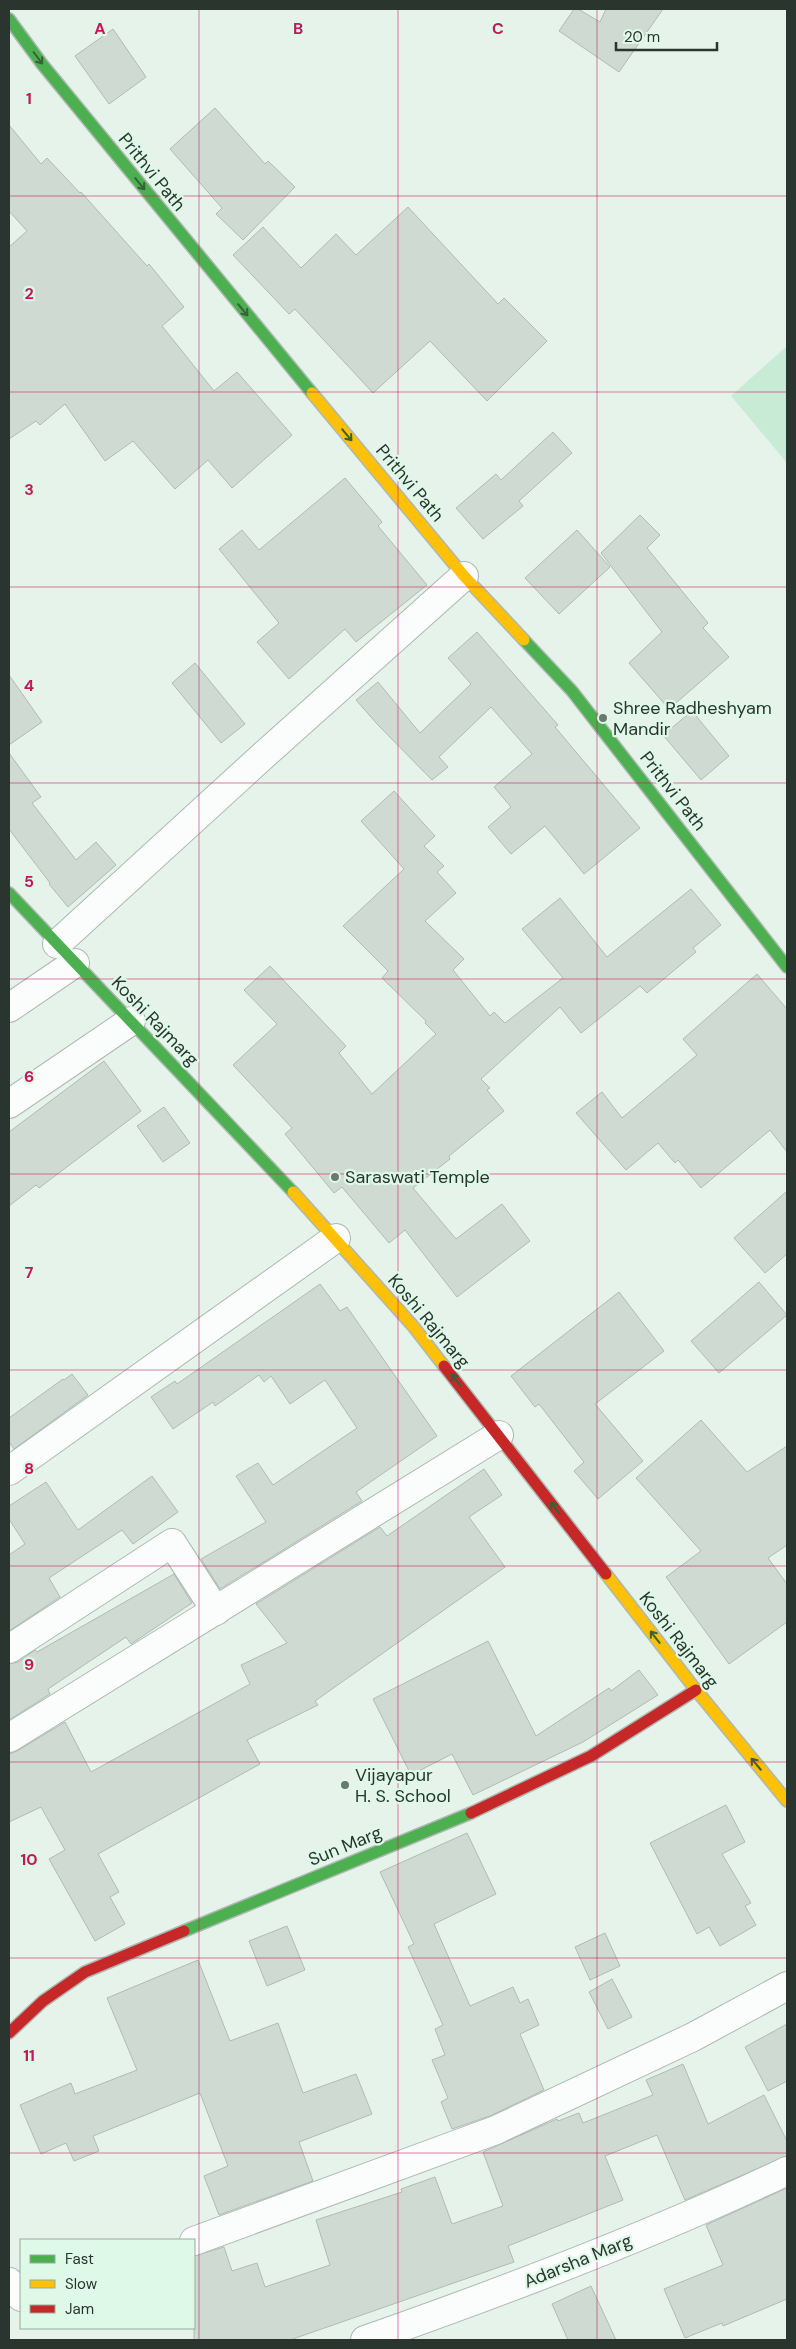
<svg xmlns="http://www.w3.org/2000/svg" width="796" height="2349" viewBox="0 0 796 2349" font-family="'DM Sans',sans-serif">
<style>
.green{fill:#c8ebd6}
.building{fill:#cedad2;stroke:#b0bbb4}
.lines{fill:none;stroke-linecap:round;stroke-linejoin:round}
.street-casing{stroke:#adb8b1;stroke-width:30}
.fast-casing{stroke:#adb8b1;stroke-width:14}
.slow-casing{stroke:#adb8b1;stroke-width:14}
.jam-casing{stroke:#adb8b1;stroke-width:14}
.street{stroke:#fbfdfc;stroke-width:28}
.fast{stroke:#4caf50;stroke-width:11}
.slow{stroke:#ffc107;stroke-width:11}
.jam{stroke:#c62828;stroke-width:11}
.oneway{stroke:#37603b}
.grid{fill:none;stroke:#c2185b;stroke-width:1;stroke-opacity:0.55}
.poi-dot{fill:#6c7870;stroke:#dff9e8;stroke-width:2}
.labels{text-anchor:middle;stroke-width:4.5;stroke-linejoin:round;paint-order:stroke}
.street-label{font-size:18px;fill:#2b352f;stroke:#dff9e8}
.poi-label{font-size:18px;fill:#2b352f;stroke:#dff9e8;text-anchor:start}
.grid-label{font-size:16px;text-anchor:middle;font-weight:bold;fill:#c2185b;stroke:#dff9e8;stroke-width:4.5;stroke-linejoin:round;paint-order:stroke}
</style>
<rect width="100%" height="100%" fill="#e5f3ea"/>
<path class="green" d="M787,346V463L731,396Z"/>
<g class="building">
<path d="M574,9H578L600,22L606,9H663L619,72L559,31Z"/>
<path d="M113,29L146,77L109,104L75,56Z"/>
<path d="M215,108L265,164L268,161L295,187L243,240L216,214L222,208L170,149Z"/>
<path d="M9,125L41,164L47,158L80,193L81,192L147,266L149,264L184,307L162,326L214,391L237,372L292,435L232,488L208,460L175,489L133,441L105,461L65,404L40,425L36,421L9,439V247L27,231L9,211Z"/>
<path d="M408,207L498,304L504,298L547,341L487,401L430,341L373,393L295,309L289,314L233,255L263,227L301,268L336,234L356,255Z"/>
<path d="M553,432L572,453L519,501L523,506L483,539L456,508L496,474L501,480Z"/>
<path d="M345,478L382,522L378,526L427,585L356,642L345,629L289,679L257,642L279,623L219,549L242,530L259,550Z"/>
<path d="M640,515L660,535L647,548L708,623L703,628L729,657L669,709L629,663L662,632L601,553Z"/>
<path d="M577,530L610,567L559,614L525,578Z"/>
<path d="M477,632L558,725L555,727L640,828L584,874L545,826L511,854L488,827L511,807L494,787L532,754L491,707L439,757L448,767L432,780L378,725L356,700L378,682L420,733L471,684L448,658Z"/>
<path d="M195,663L245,724L221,743L172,683Z"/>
<path d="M9,675L42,722L9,745Z"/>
<path d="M692,711L729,756L701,780L663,735Z"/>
<path d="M9,753L41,797L32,803L76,860L96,842L116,865L68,907L49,884L50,883L9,829Z"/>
<path d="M394,791L435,836L424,846L444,866L437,872L456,893L425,921L464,959L453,970L490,1016L494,1012L505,1023L563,978L522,929L560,898L607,957L691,889L721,925L693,948L696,952L647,993L640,986L581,1033L560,1007L481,1079L490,1088L487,1090L504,1111L449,1156L450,1159L413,1188L456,1239L502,1204L530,1241L457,1297L405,1230L389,1243L342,1187L334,1193L285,1134L292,1128L233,1065L277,1024L244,990L270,966L346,1046L339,1053L372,1094L436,1034L425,1023L426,1021L382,978L388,971L343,926L404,869L361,821Z"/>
<path d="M757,974L787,1009V1152L770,1130L701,1188L678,1160L675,1163L658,1143L626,1170L576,1113L602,1092L622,1118L697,1055L683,1039Z"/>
<path d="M104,1061L141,1111L39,1188L36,1185L9,1206V1132Z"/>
<path d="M164,1107L190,1143L163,1162L137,1126Z"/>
<path d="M787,1191V1254L765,1273L734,1238Z"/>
<path d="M759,1282L787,1315L719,1373L691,1341Z"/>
<path d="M320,1284L340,1311L347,1307L437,1436L356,1492L362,1501L220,1589L201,1559L266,1522L236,1476L258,1463L273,1485L357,1428L325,1380L290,1404L271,1376L264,1382L259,1375L215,1406L213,1402L173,1429L151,1397L175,1381L177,1384Z"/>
<path d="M619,1292L664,1351L595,1404L643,1461L598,1499L574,1471L584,1462L539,1404L535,1407L511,1376Z"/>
<path d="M72,1374L88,1395L14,1449L9,1442V1418L63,1379L64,1380Z"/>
<path d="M701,1420L747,1472L787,1446V1545L768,1558L787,1584V1622L729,1664L666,1577L701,1551L636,1478Z"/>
<path d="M484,1469L502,1495L469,1517L505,1567L315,1701L318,1705L247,1740L260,1764L98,1854L119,1892L110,1897L125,1924L95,1941L49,1859L65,1850L41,1807L9,1822V1754L17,1751L65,1722L91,1772L250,1684L241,1665L287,1643L256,1604L380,1527L387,1536Z"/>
<path d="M152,1476L178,1512L133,1544L122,1530L49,1578L60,1597L9,1631V1555L25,1544L9,1519V1506L46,1482L78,1530Z"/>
<path d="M174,1574L192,1603L131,1644L126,1637L48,1689L50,1694L9,1720V1664L18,1662L35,1650L37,1652Z"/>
<path d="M488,1641L536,1736L609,1688L611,1691L639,1670L658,1695L583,1742L473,1795L452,1754L411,1775L373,1699Z"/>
<path d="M726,1805L745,1842L722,1854L751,1903L745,1906L756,1925L720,1946L709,1927L697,1934L650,1843Z"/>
<path d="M467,1833L496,1894L434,1924L470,2006L513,1987L520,2003L528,1999L539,2025L520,2034L544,2090L490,2116L452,2129L441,2102L448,2098L432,2060L445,2055L435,2029L443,2025L408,1947L414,1944L380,1872Z"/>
<path d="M287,1926L305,1970L267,1986L249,1941Z"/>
<path d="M605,1933L620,1966L590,1980L575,1947Z"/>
<path d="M198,1960L230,2041L278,2023L303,2093L356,2074L372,2114L299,2142L313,2181L219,2215L204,2176L228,2166L200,2093L93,2136L99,2151L74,2161L66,2143L41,2154L20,2105L71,2083L75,2094L137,2070L107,1998Z"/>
<path d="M612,1979L632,2017L608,2029L589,1992Z"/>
<path d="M787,2024V2081L768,2091L745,2047Z"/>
<path d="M683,2064L708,2124L764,2095L787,2141V2156L685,2200L657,2135L605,2156L623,2200L508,2246L514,2262L290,2340H194V2256L224,2247L232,2271L257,2263L265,2287L330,2265L316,2220L402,2192L401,2189L435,2177L452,2224L503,2206L483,2152L557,2119L558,2121L579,2113L583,2123L653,2095L646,2080Z"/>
<path d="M787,2188V2299L723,2326L722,2323L685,2338L664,2289L723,2265L706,2225Z"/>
<path d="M591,2286L616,2340H568L552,2304Z"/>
</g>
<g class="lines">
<g class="street-casing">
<g id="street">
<path d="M57,944L265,754L464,576"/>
<path d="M9,1008L75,963"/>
<path d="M9,1104L131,1021"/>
<path d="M9,1471L336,1238"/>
<path d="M9,1649L172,1543L216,1611"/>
<path d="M9,1738L499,1435"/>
<path d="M194,2241L496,2130L693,2037L787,1986"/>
<path d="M9,2282L21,2297"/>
<path d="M365,2340C508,2290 650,2236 787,2171"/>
</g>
</g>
<g class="fast-casing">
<g id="fast">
<path d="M9,19L42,64L312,393"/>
<path d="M524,640L572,691L787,967"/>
<path d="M9,893L293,1192"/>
<path d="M184,1931L471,1813"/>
</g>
</g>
<g class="slow-casing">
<g id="slow">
<path d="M312,393L464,576L524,640"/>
<path d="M293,1192L413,1326L444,1366"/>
<path d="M606,1574L696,1690L787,1801"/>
</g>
</g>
<g class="jam-casing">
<g id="jam">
<path d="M444,1366L606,1574"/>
<path d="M471,1813L591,1756L696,1690"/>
<path d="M9,2033L43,2001L85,1972L184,1931"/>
</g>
</g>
<use href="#street" class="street"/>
<use href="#fast" class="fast"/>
<use href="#slow" class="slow"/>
<use href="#jam" class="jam"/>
</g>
<defs><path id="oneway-shaft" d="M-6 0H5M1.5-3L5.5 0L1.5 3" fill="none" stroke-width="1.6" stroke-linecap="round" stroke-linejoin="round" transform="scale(1.25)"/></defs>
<g class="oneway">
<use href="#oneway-shaft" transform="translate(38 58) rotate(53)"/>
<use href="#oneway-shaft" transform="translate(140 184) rotate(51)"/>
<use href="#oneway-shaft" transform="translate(243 310) rotate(50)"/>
<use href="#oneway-shaft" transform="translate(347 435) rotate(50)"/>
<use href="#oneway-shaft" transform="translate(456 1380) rotate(-128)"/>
<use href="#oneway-shaft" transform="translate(555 1508) rotate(-128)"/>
<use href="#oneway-shaft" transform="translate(655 1637) rotate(-128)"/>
<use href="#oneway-shaft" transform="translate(756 1764) rotate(-130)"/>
</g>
<path class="grid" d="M199,9V2340M398,9V2340M597,9V2340M9,196H787M9,392H787M9,587H787M9,783H787M9,979H787M9,1174H787M9,1370H787M9,1566H787M9,1762H787M9,1958H787M9,2153H787"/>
<g class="poi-dot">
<circle cx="603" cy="718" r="5"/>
<circle cx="335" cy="1177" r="5"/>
<circle cx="345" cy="1785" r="5"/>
</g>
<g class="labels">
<g class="street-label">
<text transform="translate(152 172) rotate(51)" y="6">Prithvi Path</text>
<text transform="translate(410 483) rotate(50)" y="6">Prithvi Path</text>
<text transform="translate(673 791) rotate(52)" y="6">Prithvi Path</text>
<text transform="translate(155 1021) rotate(46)" y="6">Koshi Rajmarg</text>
<text transform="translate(429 1321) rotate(50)" y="6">Koshi Rajmarg</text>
<text transform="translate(679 1640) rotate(52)" y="6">Koshi Rajmarg</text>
<text transform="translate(345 1846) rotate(-22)" y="6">Sun Marg</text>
<text transform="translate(578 2261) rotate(-22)" y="6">Adarsha Marg</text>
</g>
<g class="poi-label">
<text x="613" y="714">Shree Radheshyam<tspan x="613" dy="21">Mandir</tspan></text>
<text x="345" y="1183">Saraswati Temple</text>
<text x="355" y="1781">Vijayapur<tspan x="355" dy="21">H. S. School</tspan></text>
</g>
</g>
<g class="grid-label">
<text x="100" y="34">A</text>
<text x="298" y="34">B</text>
<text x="498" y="34">C</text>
<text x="29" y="104">1</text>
<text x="29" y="299">2</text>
<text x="29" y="495">3</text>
<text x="29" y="691">4</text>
<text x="29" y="887">5</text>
<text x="29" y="1082">6</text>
<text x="29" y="1278">7</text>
<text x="29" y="1474">8</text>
<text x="29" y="1670">9</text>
<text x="29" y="1865">10</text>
<text x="29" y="2061">11</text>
</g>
<rect width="796" height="2349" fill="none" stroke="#2b352f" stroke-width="20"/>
<rect x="20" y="2239" width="175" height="90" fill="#dff9e8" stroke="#97ab9e"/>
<rect x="30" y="2255" width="25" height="8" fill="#4caf50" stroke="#97ab9e"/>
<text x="65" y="2264" font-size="15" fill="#2b352f">Fast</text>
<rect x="30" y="2280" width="25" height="8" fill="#ffc107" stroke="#97ab9e"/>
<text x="65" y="2289" font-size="15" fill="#2b352f">Slow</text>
<rect x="30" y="2305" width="25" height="8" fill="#c62828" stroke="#97ab9e"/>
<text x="65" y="2314" font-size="15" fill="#2b352f">Jam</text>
<path d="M616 42v8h101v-8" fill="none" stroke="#2b352f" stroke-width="2.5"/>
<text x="624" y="42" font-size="15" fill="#2b352f" stroke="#dff9e8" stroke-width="4" paint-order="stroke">20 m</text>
</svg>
